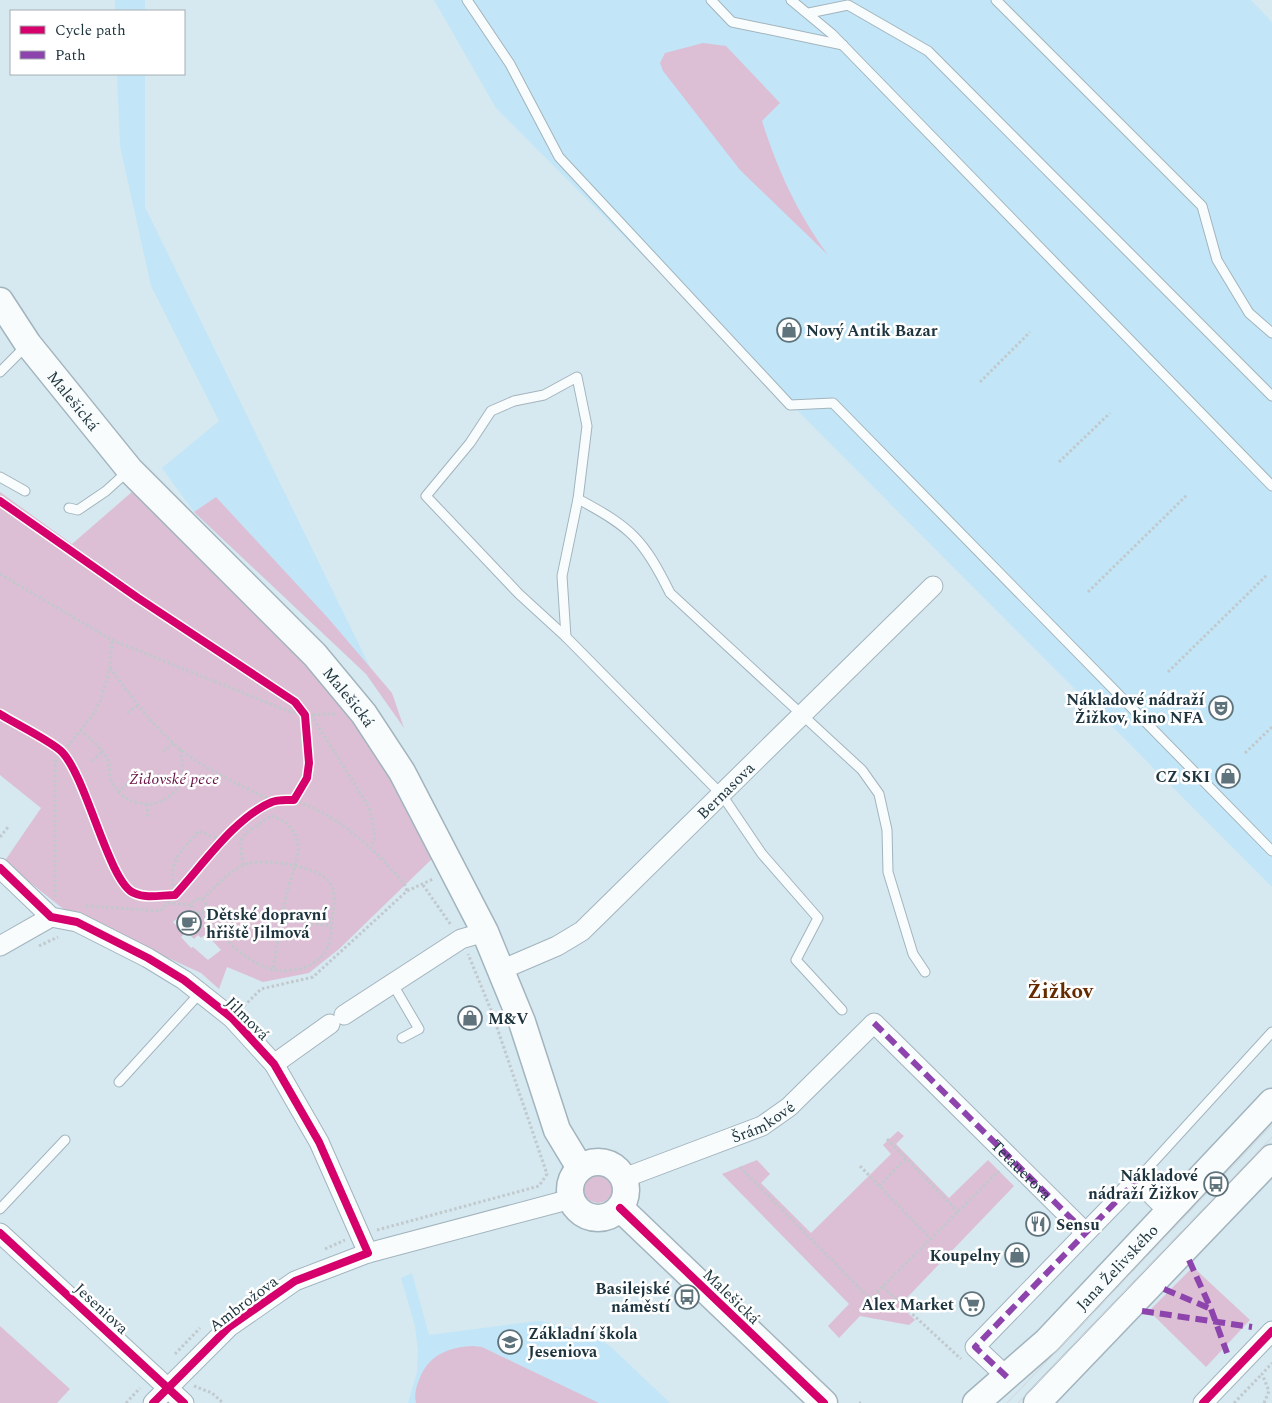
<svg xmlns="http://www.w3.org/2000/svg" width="1272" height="1403" viewBox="0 0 1272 1403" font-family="Spectral,serif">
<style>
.built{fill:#c2e6f7}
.green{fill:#dcbfd5;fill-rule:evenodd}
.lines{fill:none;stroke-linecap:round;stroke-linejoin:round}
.lane-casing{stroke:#a2b4bd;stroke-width:11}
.street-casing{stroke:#a2b4bd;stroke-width:21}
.secondary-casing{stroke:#a2b4bd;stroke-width:29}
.path{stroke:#c1c9cc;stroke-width:3;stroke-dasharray:2.5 2.5;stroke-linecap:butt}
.lane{stroke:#f9fcfd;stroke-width:9}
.street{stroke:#f9fcfd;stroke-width:19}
.secondary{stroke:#f9fcfd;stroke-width:26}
.tram{stroke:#d1d7da;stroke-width:1}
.quiet{stroke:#8e44ad;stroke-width:6;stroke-dasharray:12 6;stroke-linecap:butt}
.cycleway-casing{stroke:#fff;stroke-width:11}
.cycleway{stroke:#d6006c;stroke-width:8}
.labels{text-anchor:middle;stroke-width:5;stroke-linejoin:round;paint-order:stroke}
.poi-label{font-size:16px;font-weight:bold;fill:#1d343e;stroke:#fff;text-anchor:end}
.street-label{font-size:16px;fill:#1d343e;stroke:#fff}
.park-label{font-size:16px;font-style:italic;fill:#681648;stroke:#fff}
.district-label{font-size:21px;font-weight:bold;fill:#662a00;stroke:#fff}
</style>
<rect width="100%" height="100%" fill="#d6e8f0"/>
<g class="built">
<rect x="115" y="0" width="30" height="11"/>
<path d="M434,0H1251L1272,22V887L496,108Z"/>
<path d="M117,74H145V207L389,706L366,674L194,512L162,468L219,421L151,286L120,146Z"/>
<path d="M412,1273L429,1335L529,1322L541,1321L579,1330L596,1337L611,1347L670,1403H408L417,1372L418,1351L415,1326L401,1278Z"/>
</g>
<g class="green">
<path d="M703,43L726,46L780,103L762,121C778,171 797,212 828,255L740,170L663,71L660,63L665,53Z"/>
<path d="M133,491L287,642L354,714L436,855L339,949L309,973L263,982L227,967L219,989L201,973L66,911L4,862L41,808L0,775V492L72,544ZM182,914L196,930L190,935L194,939L198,935L201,938L206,934L221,950L208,960L193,947L191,948L181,937L184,934L173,922Z"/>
<path d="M216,497L328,618L392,693L404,728L366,674L194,512Z"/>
<path d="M898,1131L904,1136L896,1144L949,1198L988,1160L1014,1186L900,1305L915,1320L909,1325L860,1316L839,1338L828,1326L849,1304L722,1174L757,1160L770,1174L761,1183L811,1233L891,1154L883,1145Z"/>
<circle cx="598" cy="1188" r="15"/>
<path d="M1193,1267L1250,1320L1206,1367L1149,1311Z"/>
<path d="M0,1326L70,1389L57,1403H0Z"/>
<path d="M473,1346L482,1347L599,1403H416C414,1395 416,1387 419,1380C428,1355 449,1347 473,1346Z"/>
</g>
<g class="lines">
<g class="lane-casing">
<g id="lane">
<path d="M467,0L510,64L559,157L790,405L833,403L1272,851"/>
<path d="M711,0L732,22L843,45"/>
<path d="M791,0L832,34L1272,486"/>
<path d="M996,0L1202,206L1217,260L1249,313L1272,333"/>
<path d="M809,13L848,5L928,51L1272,396"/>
<path d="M0,372L26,346"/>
<path d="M0,477L25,491"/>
<path d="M69,508L78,510L106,491L128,471"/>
<path d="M566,637L562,576L578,499"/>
<path d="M392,983L419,1029L402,1038"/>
<path d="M842,1010L796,960L818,918L762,854L722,795L566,637L519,594L426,496L470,443L491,411L514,401L544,395L577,377L587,426L578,499C631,527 644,540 670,593L862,770L879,794L887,830L888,872L913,954L925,972"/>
<path d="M119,1082L200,993"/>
<path d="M1137,1180L1272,1032"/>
<path d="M0,1209L65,1140"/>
</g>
</g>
<g class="street-casing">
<g id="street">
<path d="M0,868L51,917L77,922L148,958L184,980L232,1018L274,1064L319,1142L368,1253"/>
<path d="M0,946L51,917"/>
<path id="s1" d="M501,970L557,946L582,931L933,586"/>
<path d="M344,1015L461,939L485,932"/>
<path d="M274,1064L330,1024"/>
<path id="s2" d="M624,1178L762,1126L789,1107L874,1023L1085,1232"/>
<path d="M0,1233L184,1403"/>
<path d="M1007,1377L975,1347L1137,1180L1169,1212"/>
<path d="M153,1403L229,1327L295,1281L368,1253L571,1199"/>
<path d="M1203,1403L1272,1331"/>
</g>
</g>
<g class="secondary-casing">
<g id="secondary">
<path id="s3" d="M0,301L28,344L130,470L315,655L364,714L402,772L485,932L522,1022L557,1130L580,1168"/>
<circle cx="598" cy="1190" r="28"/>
<path d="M620,1208L824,1403"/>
<path id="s4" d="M976,1403L1047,1341L1272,1102"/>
<path d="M1037,1403L1272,1158"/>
</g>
</g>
<g class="path">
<path d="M980,382L1030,332"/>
<path d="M1059,462L1110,413"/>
<path d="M0,574L112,640L288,711L305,715L336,714"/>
<path d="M1088,592L1188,494"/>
<path d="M110,668C131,696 153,727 180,749C208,771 241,786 273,801"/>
<path d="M1168,672L1268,574"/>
<path d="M127,713L138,705"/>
<path d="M311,715L369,807L374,829L375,837L371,846"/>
<path d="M80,730C89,738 104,749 108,761C111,767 108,774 111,780C121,804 151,812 171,795C185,782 184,767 180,749"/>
<path d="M163,751L174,743"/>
<path d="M1245,753L1272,727"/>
<path d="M92,761L102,752"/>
<path d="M181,778L195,782"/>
<path d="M118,792L129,782"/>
<path d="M294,800C342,818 371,846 404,883L407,891"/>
<path d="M147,804L148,819"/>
<path d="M0,837L8,827"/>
<path d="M423,885L451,925"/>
<path d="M55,897V762L92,716L100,702L110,668L112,640"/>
<circle cx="199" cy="906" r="7"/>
<path d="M203,899C215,887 228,872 244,865C261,857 320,866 330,883C337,895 334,907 332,920C331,928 331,939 328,946C318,969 294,972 273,970"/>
<path d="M168,903L192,905"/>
<path d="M86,906L160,911L175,895C167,861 178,855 199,831L224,841"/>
<path d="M207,907L331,926"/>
<path d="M201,913C221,936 242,960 273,970C277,944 281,919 287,893C290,880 296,865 298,852C300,834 287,819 271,816L245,834L240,842L243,865"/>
<path d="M39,946L58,937"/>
<path d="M244,1006L261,989L313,977L407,891L433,879"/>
<path d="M887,1139L958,1212"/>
<path d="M860,1166L931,1239"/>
<path d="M740,1167L870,1299L999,1171"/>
<path d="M879,1186L906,1158"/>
<path d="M377,1230L539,1186L547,1174L491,1010L468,954"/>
<path d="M325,1249L345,1240"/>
<path d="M883,1287L961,1359"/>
<path d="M175,1354L200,1328"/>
<path d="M194,1386L212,1393L223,1403"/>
<path d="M126,1403L140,1388"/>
<path d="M859,1403H861"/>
<path d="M1234,1403L1262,1374"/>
<path d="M1264,1403L1269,1391L1262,1374L1272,1363"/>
</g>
<use href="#lane" class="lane"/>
<use href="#street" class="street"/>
<use href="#secondary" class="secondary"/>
<g class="tram">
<path d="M1007,1403L1272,1125"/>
<path d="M1018,1403L1272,1137"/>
</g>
<g class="quiet">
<path id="s5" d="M874,1023L1085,1232"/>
<path d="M1189,1260L1211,1309L1227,1353"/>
<path d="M1164,1289L1211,1309"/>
<path d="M1142,1311L1252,1327"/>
<path d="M1007,1377L975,1347L1137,1180"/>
</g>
<g class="cycleway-casing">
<g id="cycleway">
<path d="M0,501L138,598L295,702L305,715L309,763L307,778L294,800C287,800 278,799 272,802C235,817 202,866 175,895C162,895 146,899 134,893C109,883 87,778 62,752C53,742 14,723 0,714"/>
<path d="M0,868L51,917L77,922L148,958L184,980L232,1018L274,1064L319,1142L368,1253L295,1281L229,1327L153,1403"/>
<path d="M620,1208L824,1403"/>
<path d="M0,1233L184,1403"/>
<path d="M1203,1403L1272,1331"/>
</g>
</g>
<use href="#cycleway" class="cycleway"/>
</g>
<defs>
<g id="shop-ring" transform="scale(1.25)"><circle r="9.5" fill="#fff" stroke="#5e737c" stroke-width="1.5"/><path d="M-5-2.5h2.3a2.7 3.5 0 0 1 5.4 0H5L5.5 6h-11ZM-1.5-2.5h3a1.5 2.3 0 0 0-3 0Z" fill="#5e737c"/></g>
<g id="theatre-ring" transform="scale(1.25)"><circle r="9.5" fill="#fff" stroke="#5e737c" stroke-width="1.5"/><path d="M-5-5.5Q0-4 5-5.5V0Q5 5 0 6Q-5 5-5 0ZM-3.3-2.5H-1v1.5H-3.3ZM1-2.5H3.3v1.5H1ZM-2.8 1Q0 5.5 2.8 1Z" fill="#5e737c"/></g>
<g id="cafe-ring" transform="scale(1.25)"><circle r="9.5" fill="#fff" stroke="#5e737c" stroke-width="1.5"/><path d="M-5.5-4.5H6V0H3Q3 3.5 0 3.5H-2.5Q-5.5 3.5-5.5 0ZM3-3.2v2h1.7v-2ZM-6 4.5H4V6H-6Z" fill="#5e737c"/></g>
<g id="bus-ring" transform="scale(1.25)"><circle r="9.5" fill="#fff" stroke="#5e737c" stroke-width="1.5"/><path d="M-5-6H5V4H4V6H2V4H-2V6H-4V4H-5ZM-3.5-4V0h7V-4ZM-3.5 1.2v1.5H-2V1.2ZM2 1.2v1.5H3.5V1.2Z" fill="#5e737c"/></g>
<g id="restaurant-ring" transform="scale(1.25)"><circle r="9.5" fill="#fff" stroke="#5e737c" stroke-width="1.5"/><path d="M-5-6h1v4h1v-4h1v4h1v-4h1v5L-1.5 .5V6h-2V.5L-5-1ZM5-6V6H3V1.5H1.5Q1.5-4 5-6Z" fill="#5e737c"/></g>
<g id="supermarket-ring" transform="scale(1.25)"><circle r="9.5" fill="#fff" stroke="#5e737c" stroke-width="1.5"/><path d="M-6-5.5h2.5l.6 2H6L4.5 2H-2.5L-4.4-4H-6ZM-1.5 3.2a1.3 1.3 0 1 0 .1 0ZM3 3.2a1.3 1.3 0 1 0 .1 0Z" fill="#5e737c"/></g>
<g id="school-ring" transform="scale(1.25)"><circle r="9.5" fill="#fff" stroke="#5e737c" stroke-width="1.5"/><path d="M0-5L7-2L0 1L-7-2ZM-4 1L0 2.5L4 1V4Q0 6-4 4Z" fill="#5e737c"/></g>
</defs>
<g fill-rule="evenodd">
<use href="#shop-ring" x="789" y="330"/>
<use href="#theatre-ring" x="1221" y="708"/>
<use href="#shop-ring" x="1228" y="776"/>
<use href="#cafe-ring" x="189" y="923"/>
<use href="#shop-ring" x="470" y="1018"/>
<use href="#bus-ring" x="1216" y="1184"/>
<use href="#restaurant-ring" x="1038" y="1224"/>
<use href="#shop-ring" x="1017" y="1255"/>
<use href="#bus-ring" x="687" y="1297"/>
<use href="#supermarket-ring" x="972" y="1304"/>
<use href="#school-ring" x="510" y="1342"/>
</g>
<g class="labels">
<g class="poi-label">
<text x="806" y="336" text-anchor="start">Nový Antik Bazar</text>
<text x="1204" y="705">Nákladové nádraží<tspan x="1204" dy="18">Žižkov, kino NFA</tspan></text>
<text x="1210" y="782">CZ SKI</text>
<text x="206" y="920" text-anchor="start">Dětské dopravní<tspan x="206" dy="18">hřiště Jilmová</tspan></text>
<text x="488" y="1024" text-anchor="start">M&amp;V</text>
<text x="1198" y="1181">Nákladové<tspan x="1198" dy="18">nádraží Žižkov</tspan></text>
<text x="1056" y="1230" text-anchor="start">Sensu</text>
<text x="1000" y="1261">Koupelny</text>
<text x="670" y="1294">Basilejské<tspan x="670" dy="18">náměstí</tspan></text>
<text x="954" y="1310">Alex Market</text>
<text x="528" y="1339" text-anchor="start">Základní škola<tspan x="528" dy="18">Jeseniova</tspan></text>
</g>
<g class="street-label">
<text dy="6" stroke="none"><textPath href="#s3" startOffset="124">Malešická</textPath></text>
<text dy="6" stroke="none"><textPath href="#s3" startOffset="529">Malešická</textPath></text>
<text dy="6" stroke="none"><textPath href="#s1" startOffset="291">Bernasova</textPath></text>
<text transform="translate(248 1018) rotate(45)" y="6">Jilmová</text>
<text dy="6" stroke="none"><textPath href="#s2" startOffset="150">Šrámkové</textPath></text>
<text dy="6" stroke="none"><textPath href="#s5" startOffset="208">Tetauerova</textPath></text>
<text dy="6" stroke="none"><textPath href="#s4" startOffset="196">Jana Želivského</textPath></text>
<text transform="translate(732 1296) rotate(44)" y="6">Malešická</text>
<text transform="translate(243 1303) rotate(-37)" y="6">Ambrožova</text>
<text transform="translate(102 1308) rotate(43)" y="6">Jeseniova</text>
</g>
<g class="park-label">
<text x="174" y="784">Židovské pece</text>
</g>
<g class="district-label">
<text x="1060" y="998">Žižkov</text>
</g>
</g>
<rect x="10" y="10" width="175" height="65" fill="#ffffff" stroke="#a5aeb2"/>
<rect x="20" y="26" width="25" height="8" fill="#d6006c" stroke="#a5aeb2"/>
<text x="55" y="35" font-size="15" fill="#1d343e">Cycle path</text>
<rect x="20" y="51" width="25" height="8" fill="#8e44ad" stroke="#a5aeb2"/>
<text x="55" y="60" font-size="15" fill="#1d343e">Path</text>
</svg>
